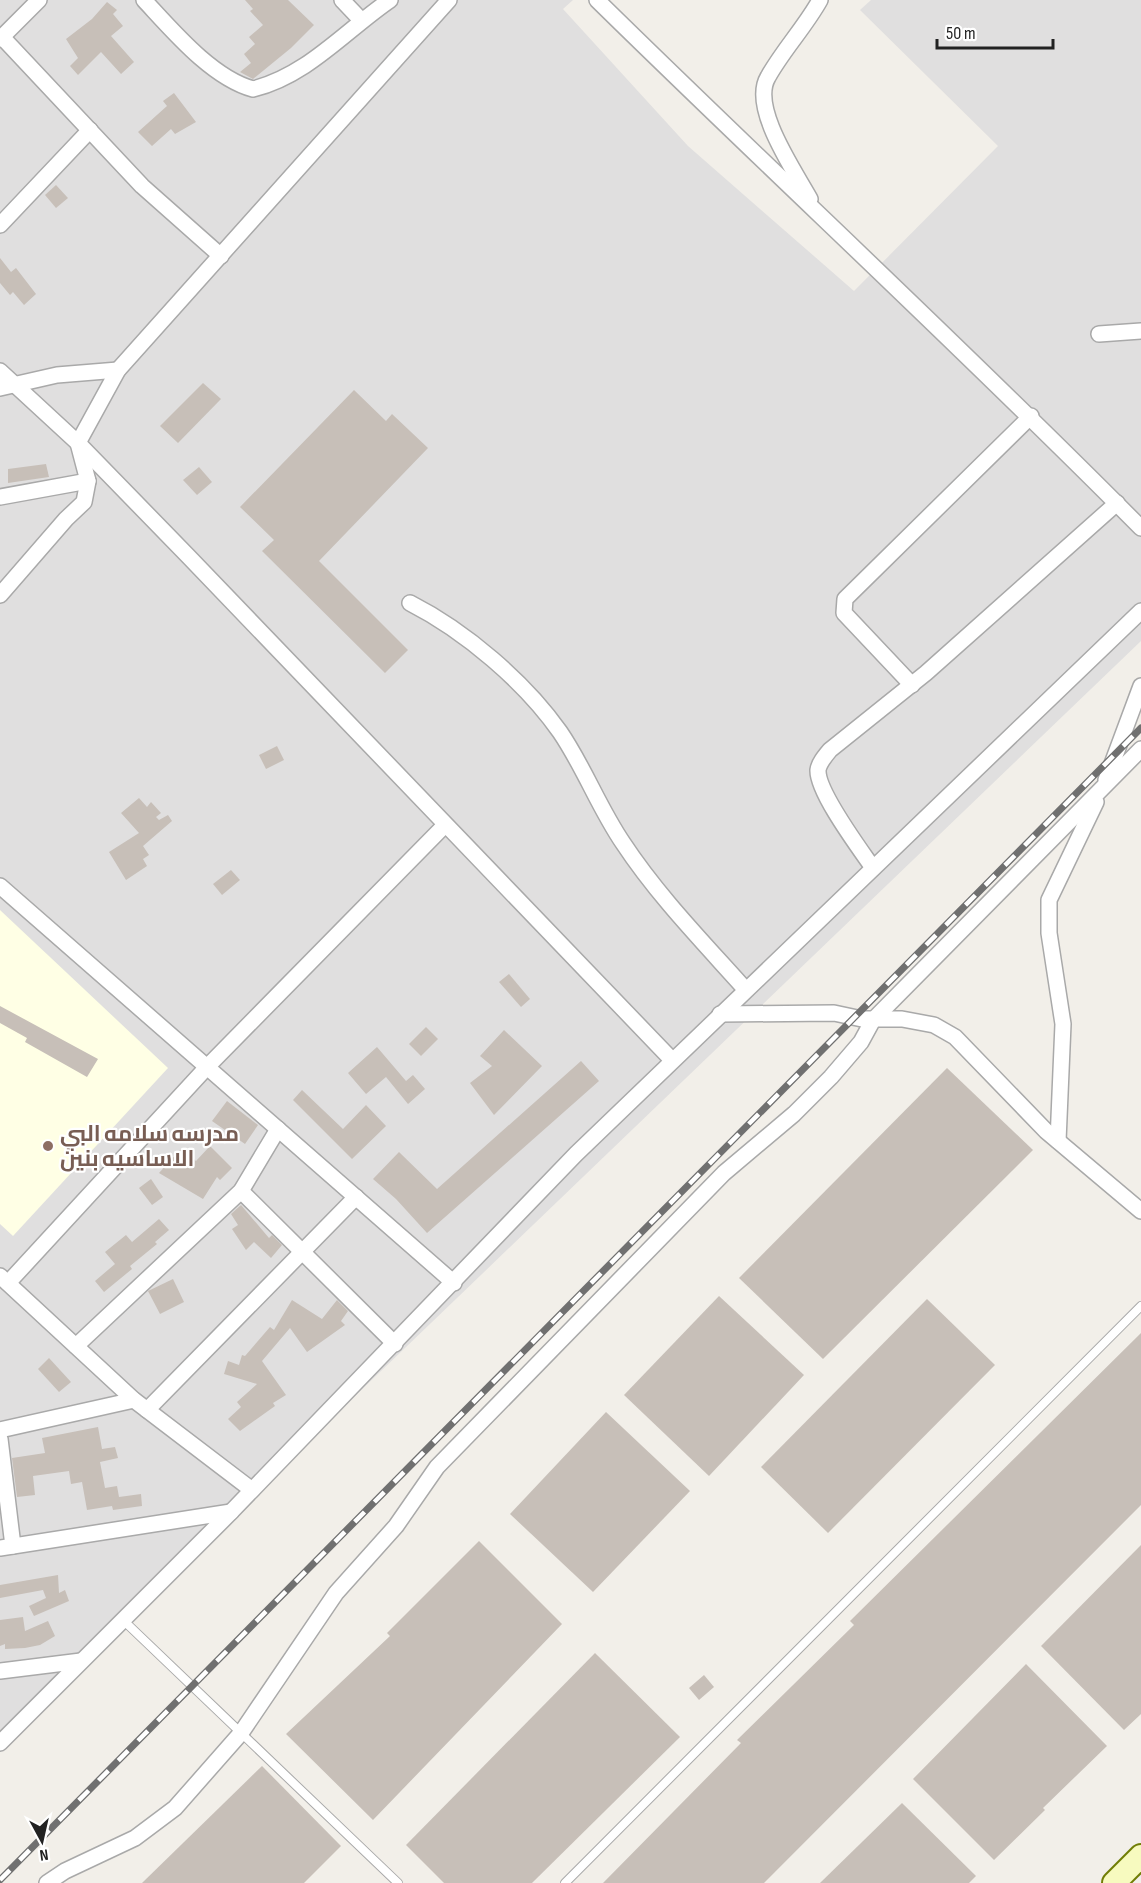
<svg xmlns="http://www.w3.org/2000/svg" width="1141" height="1883" viewBox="0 0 1141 1883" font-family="'Sofia Sans Condensed',Cairo,sans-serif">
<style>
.residential{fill:#e0dfdf}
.education{fill:#ffffe5}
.building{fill:#c7bfb8}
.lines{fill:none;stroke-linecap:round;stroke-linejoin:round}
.service-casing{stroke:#a9a9a9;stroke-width:10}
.minor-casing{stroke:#a9a9a9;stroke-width:18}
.secondary-casing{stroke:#707d05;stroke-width:26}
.service{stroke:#fff;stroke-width:8}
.minor{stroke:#fff;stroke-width:15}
.secondary{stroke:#f7fabf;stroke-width:22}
.rail-casing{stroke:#707070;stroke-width:7}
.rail{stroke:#fff;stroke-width:4.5;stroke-dasharray:14;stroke-linecap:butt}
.education-dot{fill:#8d6e63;stroke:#fff;stroke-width:2}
.labels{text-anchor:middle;stroke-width:4.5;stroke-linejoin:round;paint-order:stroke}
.education-label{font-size:22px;font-weight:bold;fill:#785e54;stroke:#fff;text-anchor:start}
</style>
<rect width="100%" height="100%" fill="#f2efe9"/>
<path class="residential" d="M0,0H573L563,9L688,146L854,291L998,146L860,10L871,0H1141V641L0,1737Z"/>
<path class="education" d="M0,910L168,1068L13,1236L0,1224Z"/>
<g class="building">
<path d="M245,0H288L314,25L291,48L253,79L240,72L251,63L244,54L255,44L249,37L263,25L250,11L253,9Z"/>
<path d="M107,2L117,10L113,14L123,26L111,36L134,62L121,74L101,52L78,75L70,66L78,58L66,39L92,19Z"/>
<path d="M174,93L196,122L175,134L171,129L152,146L138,132L167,106L163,101Z"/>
<path d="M56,185L68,198L56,208L45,195Z"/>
<path d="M0,258L11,272L16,268L36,294L24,305L13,292L10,295L0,283Z"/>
<path d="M203,383L221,399L178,443L160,426Z"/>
<path d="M354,390L386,421L392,414L428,448L319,561L408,650L385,673L262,551L274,540L240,507Z"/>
<path d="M46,464L49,477L8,483V469Z"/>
<path d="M199,467L212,482L197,495L183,480Z"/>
<path d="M277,746L284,760L266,769L259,755Z"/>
<path d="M139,798L147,807L151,802L161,813L156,817L159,820L168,815L172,821L143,846L149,855L143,859L147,866L126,880L109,852L139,833L121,813Z"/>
<path d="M231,870L240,880L222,895L213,884Z"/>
<path d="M509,974L530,999L521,1007L499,982Z"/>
<path d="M0,1006L98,1059L87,1077L25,1042L27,1038L0,1023Z"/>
<path d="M426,1027L438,1039L421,1056L409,1044Z"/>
<path d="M504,1030L542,1066L494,1115L470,1083L492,1066L480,1056Z"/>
<path d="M377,1047L406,1081L413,1075L425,1089L408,1104L386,1077L366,1094L348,1073Z"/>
<path d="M581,1061L599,1081L427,1233L396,1199L373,1179L399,1152L437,1189Z"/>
<path d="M947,1068L1033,1150L823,1359L739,1278Z"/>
<path d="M302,1090L343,1129L366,1105L386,1126L352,1159L293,1100Z"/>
<path d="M227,1101L258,1125L245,1144L212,1121Z"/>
<path d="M210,1146L232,1168L220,1180L217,1177L203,1199L159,1173L182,1148L196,1161Z"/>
<path d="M151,1179L163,1197L152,1205L139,1188Z"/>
<path d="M241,1205L269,1238L272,1235L282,1245L271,1258L254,1242L246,1250L232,1229L238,1225L231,1214Z"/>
<path d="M159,1219L169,1230L155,1242L157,1244L130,1266L132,1269L104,1292L95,1281L115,1264L105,1252L126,1235L132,1242Z"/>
<path d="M173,1279L184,1302L160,1314L148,1291Z"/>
<path d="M719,1296L804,1375L709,1476L624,1395Z"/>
<path d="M927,1299L995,1365L828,1533L761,1467Z"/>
<path d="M292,1300L322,1319L337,1300L348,1311L341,1321L345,1325L307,1352L290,1328L262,1361L286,1395L273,1403L275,1406L240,1431L228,1419L241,1407L237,1402L257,1384L224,1374L228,1361L239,1365L242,1355L245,1356L270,1327L274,1330Z"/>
<path d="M1141,1333V1505L764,1883H603L741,1743L737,1740L854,1625L850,1621Z"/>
<path d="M49,1358L71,1382L59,1392L38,1369Z"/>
<path d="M606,1412L690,1491L593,1592L510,1514Z"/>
<path d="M98,1427L102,1449L115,1447L118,1458L100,1462L105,1488L117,1486L119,1497L141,1494L142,1506L113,1510L112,1506L87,1510L82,1482L71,1484L69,1471L33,1476L35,1495L17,1497L12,1458L45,1453L42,1438Z"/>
<path d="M479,1541L562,1624L373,1820L286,1734L390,1636L387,1633Z"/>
<path d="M1141,1545V1714L1124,1730L1041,1646Z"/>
<path d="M58,1575L59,1593L65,1590L69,1601L34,1616L29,1606L46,1598L43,1590L0,1598V1585Z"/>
<path d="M23,1617L25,1631L48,1621L55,1636L40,1645L25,1648L5,1649V1644L0,1646V1620Z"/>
<path d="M595,1653L680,1737L532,1883H444L406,1845Z"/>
<path d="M1026,1664L1107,1746L1043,1808L1045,1810L994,1860L913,1779Z"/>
<path d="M704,1675L714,1687L699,1700L689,1688Z"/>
<path d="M262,1766L341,1846L304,1883H142Z"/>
<path d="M902,1803L976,1876L969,1883H820Z"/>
</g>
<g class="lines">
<g class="service-casing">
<g id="service">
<path d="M123,1620L398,1883"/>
<path d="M565,1883L1141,1306"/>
</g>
</g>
<g class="minor-casing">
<g id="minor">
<path d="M144,0C172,30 212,78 253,89C307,76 346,30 390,0"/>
<path d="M342,0L361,20"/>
<path d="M597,0C777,177 963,348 1141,528"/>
<path d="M2,37L142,186L221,256"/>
<path d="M0,39L39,0"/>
<path d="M810,199C794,170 750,107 768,77C783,50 805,27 820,0"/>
<path d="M0,225L90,130"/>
<path d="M1099,334L1141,331"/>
<path d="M0,371L78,443L188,556L672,1060"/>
<path d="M0,388L57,375L118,370"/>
<path d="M0,497L88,481"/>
<path d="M0,595L66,519L84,502L88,481L78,443L118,370L449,0"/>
<path d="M410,603C465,631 525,682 560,732C584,767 599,808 623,843C658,896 703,942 745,989"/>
<path d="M912,685L844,613L845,599L1031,416"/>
<path d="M1106,780L1141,686"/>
<path d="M873,868C860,849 817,792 818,770C819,763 825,756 830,750L926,673L1117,503"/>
<path d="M0,886L454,1283"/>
<path d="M720,1014L834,1013L862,1019H902L934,1025L955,1037L1046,1131L1141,1211"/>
<path d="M1058,1141L1063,1024L1049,933V900L1096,802"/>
<path d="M241,1191L395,1344"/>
<path d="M0,1276L134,1400L252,1490"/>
<path d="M8,1283L207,1067L445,825"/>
<path d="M76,1346L241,1191L278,1129"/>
<path d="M147,1410L356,1197"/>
<path d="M0,1430L134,1400"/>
<path d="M0,1439L13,1546"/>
<path d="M0,1548L231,1512"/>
<path d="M0,1671L81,1661"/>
<path d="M0,1743L231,1512L576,1154L1141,611"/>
<path d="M47,1883L65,1871L135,1838L175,1808L241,1733L336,1593L396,1526L437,1467L724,1173L794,1114L831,1077L861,1042L873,1020L1141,749"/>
</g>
</g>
<g class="secondary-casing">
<path id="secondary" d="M1114,1883L1141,1856"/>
</g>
<use href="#service" class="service"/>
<use href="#minor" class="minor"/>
<use href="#secondary" class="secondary"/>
<g class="rail-casing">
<path id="rail" d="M0,1880L1141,728"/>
</g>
<use href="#rail" class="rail"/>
</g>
<circle class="education-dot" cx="48" cy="1146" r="6"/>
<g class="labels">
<g class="education-label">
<text x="60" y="1141">مدرسه سلامه البي<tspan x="60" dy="25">الاساسيه بنين</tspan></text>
</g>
</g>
<g transform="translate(42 1841) rotate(172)" stroke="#ffffff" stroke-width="4.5" paint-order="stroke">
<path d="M0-4.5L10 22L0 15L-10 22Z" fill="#222222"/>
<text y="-9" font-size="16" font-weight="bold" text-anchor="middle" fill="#222222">N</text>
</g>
<path d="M937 39v9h116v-9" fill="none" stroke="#222222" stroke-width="3"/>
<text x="946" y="39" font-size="18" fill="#222222" stroke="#ffffff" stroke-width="4.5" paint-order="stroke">50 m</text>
</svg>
